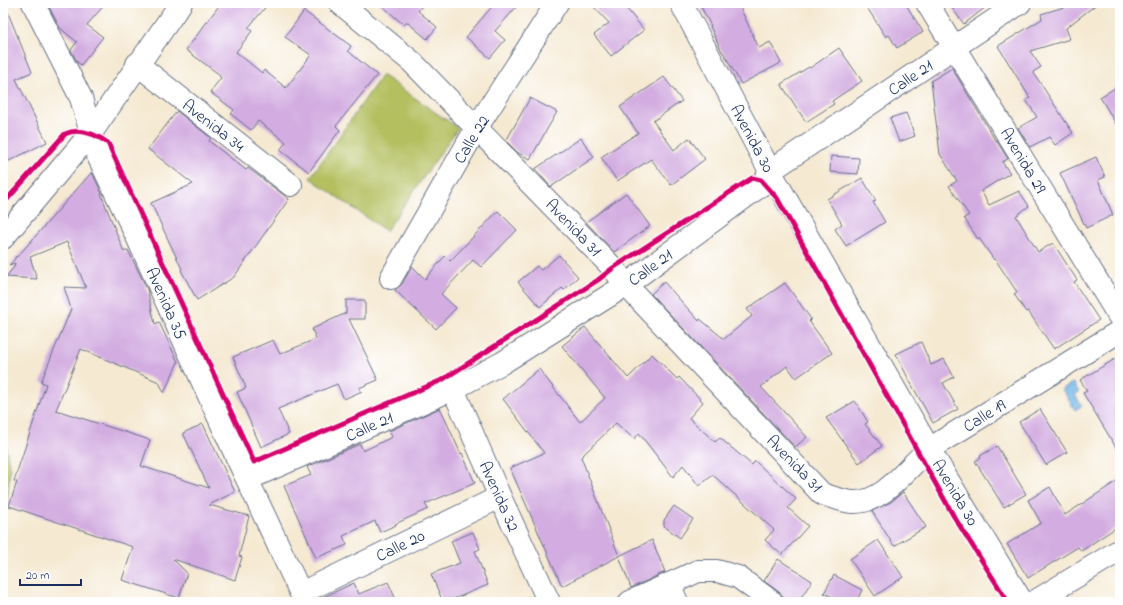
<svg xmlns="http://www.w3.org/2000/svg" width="1123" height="605" viewBox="0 0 1123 605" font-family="'Indie Flower',sans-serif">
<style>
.green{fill:#b4c061;stroke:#687860}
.water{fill:#71b5e7;stroke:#4672a2}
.building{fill:#d3ade1}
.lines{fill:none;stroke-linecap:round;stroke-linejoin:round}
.minor-casing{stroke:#677087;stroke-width:24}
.tertiary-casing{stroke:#677087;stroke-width:24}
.primary-casing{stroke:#677087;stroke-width:24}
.minor{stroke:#fff;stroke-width:22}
.tertiary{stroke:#fff;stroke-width:22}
.primary{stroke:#fff;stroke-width:22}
.cycleway-casing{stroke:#fff;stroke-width:8}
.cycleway{stroke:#d6006c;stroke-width:5}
.labels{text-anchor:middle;stroke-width:3;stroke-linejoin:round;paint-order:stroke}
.street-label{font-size:17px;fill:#1b2f5e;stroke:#fff}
</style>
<rect width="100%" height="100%" fill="#fff"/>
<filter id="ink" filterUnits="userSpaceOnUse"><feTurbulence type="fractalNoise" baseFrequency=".025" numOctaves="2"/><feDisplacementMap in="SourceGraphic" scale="8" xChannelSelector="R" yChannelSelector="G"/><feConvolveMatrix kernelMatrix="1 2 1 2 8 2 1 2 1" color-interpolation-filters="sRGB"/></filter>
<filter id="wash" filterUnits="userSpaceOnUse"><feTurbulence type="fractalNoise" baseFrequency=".012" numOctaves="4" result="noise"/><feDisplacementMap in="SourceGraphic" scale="16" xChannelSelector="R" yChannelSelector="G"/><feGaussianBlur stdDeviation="0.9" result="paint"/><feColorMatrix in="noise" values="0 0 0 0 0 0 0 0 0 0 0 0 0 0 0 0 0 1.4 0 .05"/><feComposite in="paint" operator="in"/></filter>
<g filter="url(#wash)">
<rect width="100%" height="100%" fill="#f5e9d2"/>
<g class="green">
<path d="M382,75L458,128L386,231L310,178Z"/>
<path d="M3,429L10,471L7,505L3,507Z"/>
</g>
<path class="water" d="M1073,383L1079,392L1075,395L1082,406L1075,410L1062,389Z"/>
<g id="blocks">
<g class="building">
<path d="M3,3H4L32,72L16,79L47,142L3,164Z"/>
<path d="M47,3H106L87,25L103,37L81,65L77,62L71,50L77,42L60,28Z"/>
<path d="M221,3H269L248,28L252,31L236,52L262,73L264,70L286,88L311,55L285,37L304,11L351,46L348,51L377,75L336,126L340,130L309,172L280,150L286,142L258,121L251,130L231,114L234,110L210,92L221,78L219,76L220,75L186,50Z"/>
<path d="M379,3H424L418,11L437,27L427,39L407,22L404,25Z"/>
<path d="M495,3H520L495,31L505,40L490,58L466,37Z"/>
<path d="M590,3H622L644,30L611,56L594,35L609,23Z"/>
<path d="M699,3H738L759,48L770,42L781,63L741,84L723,52H722L710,26H711Z"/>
<path d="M864,3H905L923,32L897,48L889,35L886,37Z"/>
<path d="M948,3H991L964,24Z"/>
<path d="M1077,3H1098L1066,28L1070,39L1030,51L1041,67L1033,72L1073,133L1055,145L1049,137L1030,147L1018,128L1037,117L1026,100L1030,98L998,46L1042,19L1041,14Z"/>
<path d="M839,48L862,81L832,101L834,104L806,122L781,84L809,67L810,68Z"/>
<path d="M952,68L995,140H996L1008,159L1002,162L1010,173L981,191L989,205L1019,191L1029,206L1016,216L1038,252L1053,243L1077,280L1074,282L1099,320L1054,349L1028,311L1026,312L1014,294L1017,292L995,259L994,260L979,238L978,239L964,218L969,215L949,186L957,181L940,154L931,81Z"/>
<path d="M664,77L682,101L653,121L674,150L689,138L705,159L671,185L651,159L617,181L601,157L638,133L620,107Z"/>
<path d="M1120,85V131L1100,97Z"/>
<path d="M530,98L557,112L530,159L518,153L506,141Z"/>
<path d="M177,111L211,138L209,141L246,170L248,168L289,199L234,277L197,300L181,270L182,269L173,250L151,203L193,184L148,149Z"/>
<path d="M906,113L915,136L899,142L890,118Z"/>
<path d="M581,138L594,157L551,187L535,169Z"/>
<path d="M831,156L859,158L858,174L830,172Z"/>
<path d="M1096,157L1105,177L1098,180L1113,215L1086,228L1060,173Z"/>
<path d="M92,172L102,194H101L124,252L128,250L147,289L155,324L159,322L178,362L164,393L159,382L81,349L56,410L150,440L141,466L209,488L183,433L203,424L235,492L209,505L249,516L239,556L242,557L235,580L173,559L187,573L179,598L122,580L133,547L9,506L17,482L14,481L46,384L41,382L71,309L64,287L86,288L67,242L30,257L37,279L6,277L14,267L15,263L9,265L15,259V257L18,256Z"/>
<path d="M862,178L876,201L873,202L885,222L846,246L835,229L842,224L827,199Z"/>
<path d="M626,193L650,226L614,252L586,222Z"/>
<path d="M498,211L517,230L481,267L473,260L441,294L456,308L436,329L395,290L402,284L412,266L425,279L445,256L450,261Z"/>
<path d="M559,255L578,277L564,290L562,288L540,307L518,282L537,266L541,270Z"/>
<path d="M664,282L699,321L700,319L724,339L752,316L747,309L785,283L811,319L809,321L832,353L796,378L787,366L761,387L807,437L795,447L651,294Z"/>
<path d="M346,300H365V319H349L378,380L359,388L362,391L344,399L337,384L278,409L289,434L261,447L237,392L246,388L233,357L273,340L280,354L316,339L312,329L346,313Z"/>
<path d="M585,327L628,378L652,354L677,379L679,377L703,402L689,418L715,442L720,438L752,465L755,461L796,499L788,508L808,526L782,555L765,540L774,530L713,475L699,486L683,465L673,477L639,433L634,439L616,423L581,457L619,556L562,586L510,468L544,453L503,399L539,369L580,422L605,398L562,346Z"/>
<path d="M921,342L931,365L944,359L954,377L943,383L958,409L933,423L908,378L896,354Z"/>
<path d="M1115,359L1120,368V454L1083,393L1087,391L1080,380Z"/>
<path d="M855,401L868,422L865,424L882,446L859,463L826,418Z"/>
<path d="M440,408L461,454L462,453L475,483L425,504L428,509L395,524L396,525L380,532L375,521L343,536L347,545L316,558L284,486L311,475L307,467L360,444L363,451L392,437L389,431Z"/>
<path d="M1040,409L1067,452L1046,465L1019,422Z"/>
<path d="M997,446L1026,494L1004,507L975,461L981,458L980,456Z"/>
<path d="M1120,479V525L1081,551L1078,547L1028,578L1007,544L1041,523L1028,500L1050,487L1065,515Z"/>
<path d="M903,492L926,527L894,546L872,511L891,502Z"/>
<path d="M674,506L693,519L680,538L664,526V520Z"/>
<path d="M473,532L480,549L475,551L488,585L446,602H443L431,574L460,563L451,541Z"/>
<path d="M652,540L665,572L631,588L619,556Z"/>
<path d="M878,540L903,577L875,596L850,559Z"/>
<path d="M778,559L812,581L798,602H787L784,600L783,597L779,592L764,581Z"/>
<path d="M834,575L862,590L856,602H843L824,593Z"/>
<path d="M388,582L397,602H317V600L354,583L359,594Z"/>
</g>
</g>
</g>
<g filter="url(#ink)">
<use href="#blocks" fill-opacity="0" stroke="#677087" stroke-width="1"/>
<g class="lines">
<g class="minor-casing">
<g id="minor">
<path d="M33,3L81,98L91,133"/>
<path d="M340,3L412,62L613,268L626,285L822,494C832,497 842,501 852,502C884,504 907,467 929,449L1120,331"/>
<path d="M927,3L1120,318"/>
<path d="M137,64L291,185"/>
<path d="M391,278L477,127L557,3"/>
<path d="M453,389L500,497L549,602"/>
<path d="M248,479L453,389L502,363L626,285L764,183L770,171L1020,3"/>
<path d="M669,584L677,602"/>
<path d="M301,593L500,497"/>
<path d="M630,602L698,571H717L738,577L772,602"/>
<path d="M1034,602L1120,550"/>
</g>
</g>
<g class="tertiary-casing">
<g id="tertiary">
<path d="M681,3L770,171L929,449L1022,602"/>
<path d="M91,133L98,156L138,239L238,460L305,602"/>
</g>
</g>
<g class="primary-casing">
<path id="primary" d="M3,238L91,133L181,3"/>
</g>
<use href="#minor" class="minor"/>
<use href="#tertiary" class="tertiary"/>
<use href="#primary" class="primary"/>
<g class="cycleway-casing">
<path id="cycleway" d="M3,204L65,134C80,127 95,134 108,143L254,462L442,380L598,280L613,268L752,178L761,180L777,198L953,515L1008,602"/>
</g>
<use href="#cycleway" class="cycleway"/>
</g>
</g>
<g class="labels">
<g class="street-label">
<text transform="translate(910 77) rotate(-34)" y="6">Calle 21</text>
<text transform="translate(214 125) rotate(38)" y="6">Avenida 34</text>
<text transform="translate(753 138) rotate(62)" y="6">Avenida 30</text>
<text transform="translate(471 139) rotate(-59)" y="6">Calle 22</text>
<text transform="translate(1024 160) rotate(59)" y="6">Avenida 29</text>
<text transform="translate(574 227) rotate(46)" y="6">Avenida 31</text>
<text transform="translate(650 267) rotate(-36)" y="6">Calle 21</text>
<text transform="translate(167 303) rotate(66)" y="6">Avenida 35</text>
<text transform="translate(984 415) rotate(-32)" y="6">Calle 19</text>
<text transform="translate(369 426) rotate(-24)" y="6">Calle 21</text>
<text transform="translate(795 463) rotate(46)" y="6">Avenida 31</text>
<text transform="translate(956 492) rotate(59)" y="6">Avenida 30</text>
<text transform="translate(500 496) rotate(66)" y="6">Avenida 32</text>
<text transform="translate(400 545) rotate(-26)" y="6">Calle 20</text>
</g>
</g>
<rect width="1123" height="605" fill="none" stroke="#fff" stroke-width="16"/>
<path d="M20 579v6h61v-6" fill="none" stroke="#1b2f5e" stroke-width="2"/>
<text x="26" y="579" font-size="12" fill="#1b2f5e" stroke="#ffffff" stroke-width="3" paint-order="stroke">20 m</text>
</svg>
